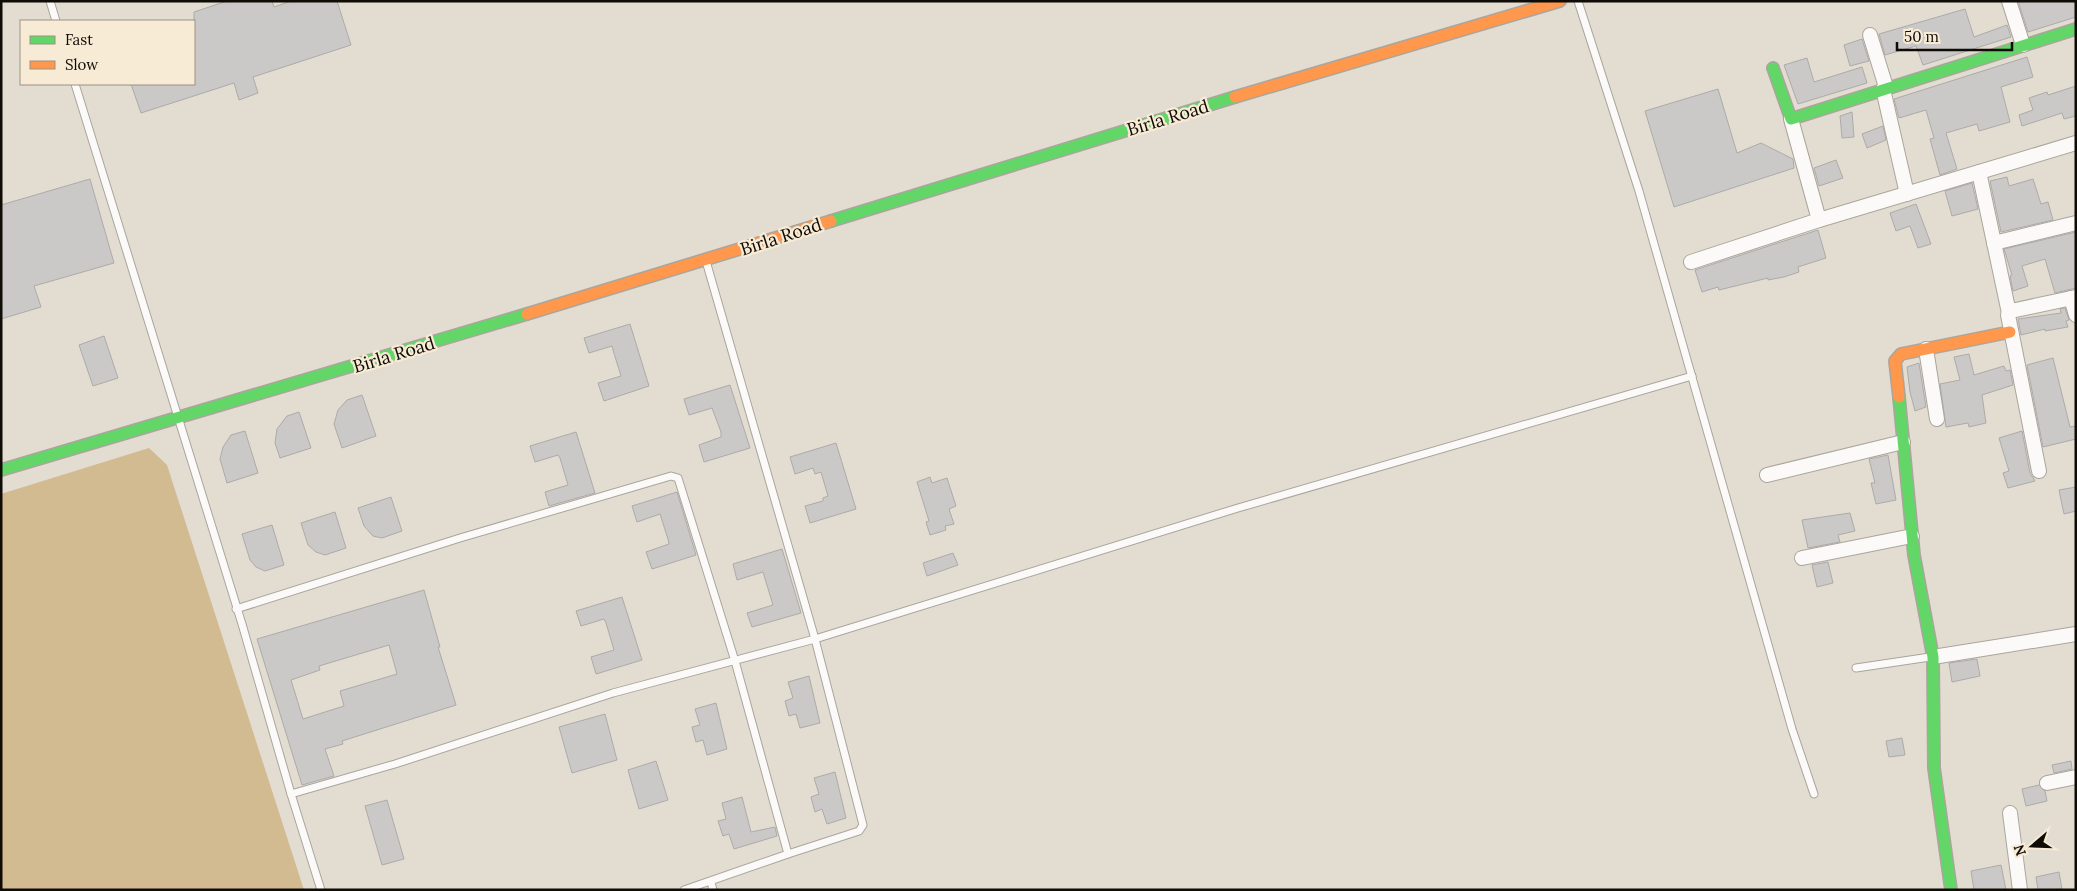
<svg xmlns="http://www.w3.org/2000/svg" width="2077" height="891" viewBox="0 0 2077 891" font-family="Lora,serif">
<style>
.water{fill:#d2ba91}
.building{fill:#cac9c8;stroke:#acaba9;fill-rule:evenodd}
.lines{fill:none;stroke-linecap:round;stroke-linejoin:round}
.lane-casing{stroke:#aaa59d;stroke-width:9}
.street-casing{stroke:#aaa59d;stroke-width:16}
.fast-casing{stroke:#aaa59d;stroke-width:14}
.slow-casing{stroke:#aaa59d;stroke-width:14}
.lane{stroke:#fbfaf8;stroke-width:7}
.street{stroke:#fbfaf8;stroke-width:14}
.fast{stroke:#63d668;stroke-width:11}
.slow{stroke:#ff974d;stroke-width:11}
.labels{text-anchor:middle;stroke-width:4.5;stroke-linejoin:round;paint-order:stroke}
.street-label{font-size:18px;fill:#0f0b05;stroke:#f8ebd6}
</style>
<rect width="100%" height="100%" fill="#e3dcd1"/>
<path class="water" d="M149,448L167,465L304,890H1V494Z"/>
<g class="building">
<path d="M227,1H272L274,7L291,1H337L351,45L253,77L258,93L239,100L234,83L141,113L131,84H194V12Z"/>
<path d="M2018,1H2076V17L2028,32Z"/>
<path d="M1965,9L1974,37L2007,25L2011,37L1923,65L1916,46L1885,55L1879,34Z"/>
<path d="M1862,39L1869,61L1850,66L1844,45Z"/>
<path d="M2027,57L2033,77L2001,87L2010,122L1979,131L1977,124L1946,133L1957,169L1940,175L1930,139L1934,138L1926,110L1899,118L1894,99Z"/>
<path d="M1807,58L1814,82L1862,67L1867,83L1798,104L1784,65Z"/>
<path d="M2076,86V116L2064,119L2062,113L2022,126L2019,115L2033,110L2029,98L2047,92L2048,95Z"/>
<path d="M1718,89L1737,153L1761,143L1793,159L1794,168L1674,207L1645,111Z"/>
<path d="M1852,112L1854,137L1842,138L1840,116Z"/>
<path d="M1883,126L1886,140L1867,148L1862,134Z"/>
<path d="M1836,160L1843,178L1819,186L1814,168Z"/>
<path d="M2007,177L2009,186L2033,179L2041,204L2048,202L2053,220L2001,232L1990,181Z"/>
<path d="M90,179L114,263L34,286L41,307L1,319V205Z"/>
<path d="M1972,183L1978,209L1952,216L1945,191Z"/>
<path d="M1916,204L1931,244L1918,248L1910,226L1896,231L1890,213Z"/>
<path d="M1818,230L1826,258L1798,267L1799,272L1784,277L1768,280V278L1719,290L1718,287L1702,292L1695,270Z"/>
<path d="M2076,232V288L2055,293L2045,259L2022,266L2028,286L2013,291L2010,276L2012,275L2004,249Z"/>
<path d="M2065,308L2069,320L2066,321L2068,327L2045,331V329L2021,335L2018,319L2061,313L2060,309Z"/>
<path d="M630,324L649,386L604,401L598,383L621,376L613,350L612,346L589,353L584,338Z"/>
<path d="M104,336L118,378L93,386L79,345Z"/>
<path d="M1969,354L1974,375L2004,366L2006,371L2010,370L2013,385L1982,395L1986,423L1969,427L1968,423L1946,427L1940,384L1960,380L1954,357Z"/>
<path d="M2053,358L2070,427L2076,426V439L2043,447L2027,365Z"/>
<path d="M1919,363L1926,407L1915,411L1910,392L1907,367Z"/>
<path d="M730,385L750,448L704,462L699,445L721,437V432L712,408L689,415L684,399Z"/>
<path d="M362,395L376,436L342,448L334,424L338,410L347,400Z"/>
<path d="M299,412L311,448L280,458L275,443L277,429L287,416Z"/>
<path d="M245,431L258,473L227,483L220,459L223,447L231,435Z"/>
<path d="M2022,431L2030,473L2035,481L2008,488L2003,473L2009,471L1999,438Z"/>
<path d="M576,432L595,493L549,506L545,492L568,485L560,458L558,455L535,462L530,446Z"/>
<path d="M836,443L856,509L810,523L805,506L823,501V498L828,496L821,472L815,474L813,468L795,474L790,457Z"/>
<path d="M1888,455L1896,500L1876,504L1871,483H1875L1869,459Z"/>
<path d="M930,477L932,483L947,478L956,506L949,509L954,524L945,526L946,530L930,535L926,522L929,521L917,482Z"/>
<path d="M2076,487V511L2064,514L2059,490Z"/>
<path d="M677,492L696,555L652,569L646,552L669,544L668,539L660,514L637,522L632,506Z"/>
<path d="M391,497L402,531L382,538L373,536L364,526L358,508Z"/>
<path d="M335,512L346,548L325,555L316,552L308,545L301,523Z"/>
<path d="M1850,513L1855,531L1838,535L1840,542L1808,548L1802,520Z"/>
<path d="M272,525L284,565L265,571L256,567L250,560L242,534Z"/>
<path d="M782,549L801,613L752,627L747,613L773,605L763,572L737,580L733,564Z"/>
<path d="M953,553L958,565L927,576L923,563Z"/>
<path d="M1828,562L1833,583L1817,587L1812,565Z"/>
<path d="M424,590L440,647H438L456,705L342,741L343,744L325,749L334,776L302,785L257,639ZM389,645L397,674L340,691L344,706L303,719L291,680L320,670L319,666Z"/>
<path d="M622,597L642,660L596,674L591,657L614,650L606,623L604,619L581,626L576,611Z"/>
<path d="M1977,659L1980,676L1952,682L1949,663Z"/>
<path d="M809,676L820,723L800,728L796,714L789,716L785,701L793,698L788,682Z"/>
<path d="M716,703L727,749L707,755L703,740L696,742L692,727L700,725L695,709Z"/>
<path d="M605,714L617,760L572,773L559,727Z"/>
<path d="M1902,738L1905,755L1889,757L1886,741Z"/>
<path d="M656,761L668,800L639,809L628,770Z"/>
<path d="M2071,761L2072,769L2054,773L2052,765Z"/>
<path d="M835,772L846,818L827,824L822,809L815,812L811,797L819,794L814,778Z"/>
<path d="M2039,785L2045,791L2047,801L2026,806L2022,789Z"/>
<path d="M742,797L751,832L775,827L777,836L734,849L729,834L723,836L718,821L726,819L722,803Z"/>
<path d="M387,800L404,859L382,865L365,806Z"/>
<path d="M2001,865L2006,890H1974L1971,871Z"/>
<path d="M2059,872L2062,889L2038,890L2036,877Z"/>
</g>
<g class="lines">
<g class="lane-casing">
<g id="lane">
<path d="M50,1L56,21"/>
<path d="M1578,1L1639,191L1792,729L1814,794"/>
<path d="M75,84L242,624L291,794L395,764L613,693L815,639L1238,508L1692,376"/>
<path d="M706,261L815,639L863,825L859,831L788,854"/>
<path d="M236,609L460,538L671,476L678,478L735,661L788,854L684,890"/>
<path d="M1856,668L1930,657"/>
<path d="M291,794L321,890"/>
<path d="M711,882L713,890"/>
</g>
</g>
<g class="street-casing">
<g id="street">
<path d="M2009,1L2023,45"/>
<path d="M1870,35L1886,87"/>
<path d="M1883,89L1907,194"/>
<path d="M1979,172L2009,313"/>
<path d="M1819,220L2076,143"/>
<path d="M1994,243L2076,223"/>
<path d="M1691,262L1819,220L1791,119"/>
<path d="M2071,298L2076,315"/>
<path d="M1926,349L1937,419"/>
<path d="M2039,471L2008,315L2011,311L2076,297"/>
<path d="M1767,475L1903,442"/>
<path d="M1802,558L1912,536"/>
<path d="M1933,657L2076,634"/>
<path d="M2047,783L2076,777"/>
<path d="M2010,813L2020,890"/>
</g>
</g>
<g class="fast-casing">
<g id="fast">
<path d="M1773,68L1791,119L2076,29"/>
<path d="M831,221L1235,97"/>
<path d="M1899,397L1914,555L1933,657L1934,768L1951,890"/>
<path d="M1,470L527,314"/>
</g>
</g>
<g class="slow-casing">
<g id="slow">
<path d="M1235,97L1560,1"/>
<path d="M527,314L831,221"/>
<path d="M1899,397L1895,361L1901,354L2010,332"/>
</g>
</g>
<use href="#lane" class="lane"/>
<use href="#street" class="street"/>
<use href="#fast" class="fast"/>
<use href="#slow" class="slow"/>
</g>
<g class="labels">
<g class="street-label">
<text transform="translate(1168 118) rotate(-17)" y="6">Birla Road</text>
<text transform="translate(781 237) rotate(-18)" y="6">Birla Road</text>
<text transform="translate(394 355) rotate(-17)" y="6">Birla Road</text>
</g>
</g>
<rect width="2077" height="891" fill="none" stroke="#0f0b05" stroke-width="5"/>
<rect x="20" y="20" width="175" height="65" fill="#f8ebd6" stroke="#9b9182"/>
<rect x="30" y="36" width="25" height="8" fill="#63d668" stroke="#9b9182"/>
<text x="65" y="45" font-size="15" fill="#0f0b05">Fast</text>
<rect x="30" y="61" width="25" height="8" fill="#ff974d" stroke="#9b9182"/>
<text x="65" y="70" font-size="15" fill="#0f0b05">Slow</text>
<g transform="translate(2032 846) rotate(251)" stroke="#f8ebd6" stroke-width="4" paint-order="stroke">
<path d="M0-4L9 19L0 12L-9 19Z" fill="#0f0b05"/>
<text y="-8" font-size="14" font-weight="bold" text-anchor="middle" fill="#0f0b05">N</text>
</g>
<path d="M1897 42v8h115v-8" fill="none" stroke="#0f0b05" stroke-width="2.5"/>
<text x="1904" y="42" font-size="15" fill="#0f0b05" stroke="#f8ebd6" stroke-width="4" paint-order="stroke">50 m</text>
</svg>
